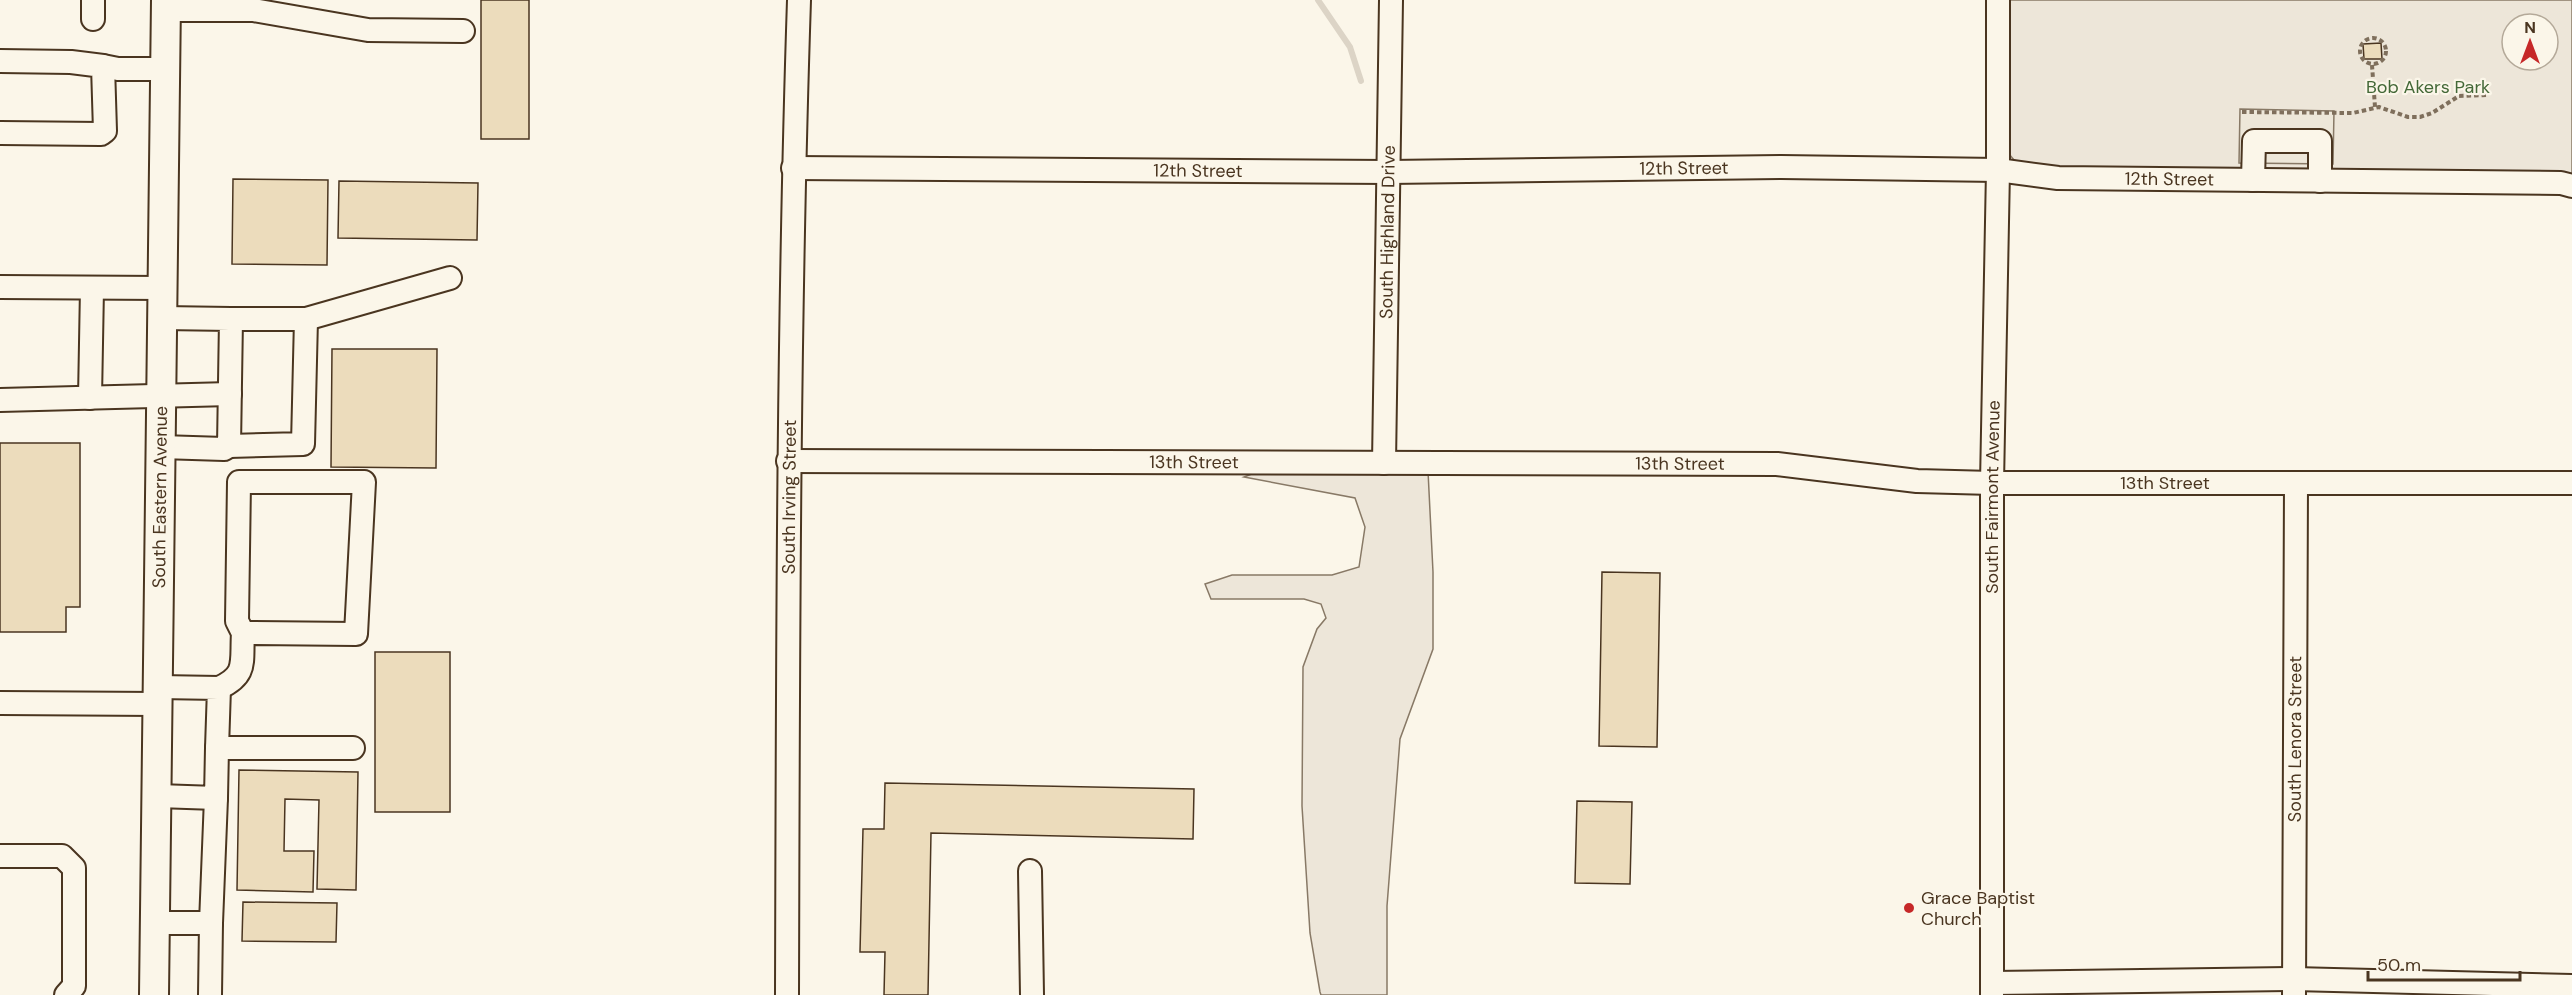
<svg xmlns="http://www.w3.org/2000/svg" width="2572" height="995" viewBox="0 0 2572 995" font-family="'DM Sans',sans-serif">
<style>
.green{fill:#ede6d9;stroke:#887966;stroke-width:1.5;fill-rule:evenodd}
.parking{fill:#ede7d9;stroke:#887966;stroke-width:1.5}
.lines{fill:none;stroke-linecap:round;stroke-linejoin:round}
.stream{stroke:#dcd4c6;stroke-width:6}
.building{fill:#ecdcbc;stroke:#4a3520;stroke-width:1.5}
.minor-casing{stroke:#4a3520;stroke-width:26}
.major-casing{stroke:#4a3520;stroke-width:32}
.path{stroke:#7f6f5c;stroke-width:4;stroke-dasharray:4.5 3;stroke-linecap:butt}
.minor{stroke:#fbf6e9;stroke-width:22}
.major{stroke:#fbf6e9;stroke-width:28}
.poi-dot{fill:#c62828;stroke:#fbf6e9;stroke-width:2}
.labels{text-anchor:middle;stroke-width:4.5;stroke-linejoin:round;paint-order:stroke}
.park-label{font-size:18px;fill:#436837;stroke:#fbf6e9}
.street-label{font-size:18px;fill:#4a3520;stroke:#fbf6e9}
.poi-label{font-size:18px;fill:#4a3520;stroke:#fbf6e9;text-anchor:start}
</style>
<rect width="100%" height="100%" fill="#fbf6e9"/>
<g class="green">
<path d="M2008,0H2572V176L2029,168L2014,160L2009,154ZM2512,24H2548V60H2512Z"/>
<path d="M1262,470L1428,471L1433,572V649L1400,739L1387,906V995H1321L1320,992L1310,933L1302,806L1303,667L1317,629L1326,618L1321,604L1304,599H1211L1205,584L1232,575H1332L1359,567L1365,527L1355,498L1244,477Z"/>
</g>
<path class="parking" d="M2240,109L2334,111L2333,164L2239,163Z"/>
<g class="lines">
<path class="stream" d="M1318,0L1350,47L1361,81"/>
</g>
<g class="building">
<rect x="481" y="0" width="48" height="139"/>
<path d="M2381,43L2382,59H2364L2363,44Z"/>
<path d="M233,179L328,180L327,265L232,264Z"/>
<path d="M339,181L478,183L477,240L338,238Z"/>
<path d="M332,349H437L436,468L331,467Z"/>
<path d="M0,443H80V607H66V632H0Z"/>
<path d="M1602,572L1660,573L1657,747L1599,746Z"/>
<rect x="375" y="652" width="75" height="160"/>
<path d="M239,770L358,772L356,890L317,889L319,800L285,799L284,851H314L313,892L237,890Z"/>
<path d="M885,783L1194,789L1193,839L931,833L928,995H884L885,952H860L863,829H884Z"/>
<path d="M1577,801L1632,802L1630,884L1575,883Z"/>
<path d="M243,902L337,903L336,942L242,941Z"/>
</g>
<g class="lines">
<g class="minor-casing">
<g id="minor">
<path d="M166,10H253L368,30L463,31"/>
<path d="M93,19V0"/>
<path d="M0,61L71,62L103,66L105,131L101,134L0,133"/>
<path d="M103,66L118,69H165"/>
<path id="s1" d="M793,168L1389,172L1781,167L1998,170L2058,178L2561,183L2572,186"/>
<path d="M2253,180L2254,141H2320V181"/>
<path d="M0,287L163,288"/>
<path d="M231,319H306L450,278"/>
<path d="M90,398L92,288"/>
<path d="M0,400L230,394"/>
<path d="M229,446L303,444L306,319"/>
<path d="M161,447L224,449L229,446L231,319L163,318"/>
<path id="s2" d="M788,461L1777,464L1917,481L1992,483H2572"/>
<path id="s3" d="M1384,463L1391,0"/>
<path d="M159,687L219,688L217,748"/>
<path d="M219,688C248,675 241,662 243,633L356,634L364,482H239L237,621L243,633"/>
<path d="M0,703L158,704"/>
<path d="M158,796L216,798L217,748H353"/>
<path d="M0,856H62L74,868V986L66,995"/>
<path d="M1030,871L1032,995"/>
<path d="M156,923H211L216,798"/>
<path d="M1992,983L2294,979L2572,986"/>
<path d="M210,995L211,923"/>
<path id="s4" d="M787,995C788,663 788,332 799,0"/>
<path id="s5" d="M1992,995V483L1998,170V0"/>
<path id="s6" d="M2294,995L2296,483"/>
</g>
</g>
<g class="major-casing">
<g id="major">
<path id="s7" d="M154,995L166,0"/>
</g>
</g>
<g class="path">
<circle cx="2373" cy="51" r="13"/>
<path d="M2372,65L2375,107"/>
<path d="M2242,112L2353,113L2379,107L2408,117H2420L2432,113L2459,96L2486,95"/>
</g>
<use href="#minor" class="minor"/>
<use href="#major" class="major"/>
</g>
<circle class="poi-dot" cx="1909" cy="908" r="6"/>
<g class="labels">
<g class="park-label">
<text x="2428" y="93">Bob Akers Park</text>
</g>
<g class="street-label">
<text dy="6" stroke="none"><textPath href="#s1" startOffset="891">12th Street</textPath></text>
<text dy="6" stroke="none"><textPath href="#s1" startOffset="405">12th Street</textPath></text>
<text dy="6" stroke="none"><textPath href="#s1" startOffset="1377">12th Street</textPath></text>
<text dy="6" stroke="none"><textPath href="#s3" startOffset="231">South Highland Drive</textPath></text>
<text dy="6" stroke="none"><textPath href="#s2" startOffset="406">13th Street</textPath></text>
<text dy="6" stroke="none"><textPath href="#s2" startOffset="892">13th Street</textPath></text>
<text dy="6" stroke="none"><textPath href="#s2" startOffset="1378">13th Street</textPath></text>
<text dy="6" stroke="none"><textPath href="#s4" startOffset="498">South Irving Street</textPath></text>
<text dy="6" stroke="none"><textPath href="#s5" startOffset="498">South Fairmont Avenue</textPath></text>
<text dy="6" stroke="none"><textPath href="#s7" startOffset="498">South Eastern Avenue</textPath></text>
<text dy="6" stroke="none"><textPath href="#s6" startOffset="256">South Lenora Street</textPath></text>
</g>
<g class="poi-label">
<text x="1921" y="904">Grace Baptist<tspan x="1921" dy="21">Church</tspan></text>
</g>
</g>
<g transform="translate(2530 42)"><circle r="28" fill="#fbf6e9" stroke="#b4a999" stroke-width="1.5"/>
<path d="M0-4.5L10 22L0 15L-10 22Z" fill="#c62828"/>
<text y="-9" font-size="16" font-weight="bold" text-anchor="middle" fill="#4a3520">N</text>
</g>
<path d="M2368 971v9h152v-9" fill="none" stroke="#4a3520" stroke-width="3"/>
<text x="2377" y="971" font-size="18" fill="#4a3520" stroke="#fbf6e9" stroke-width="4.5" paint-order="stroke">50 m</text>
</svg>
